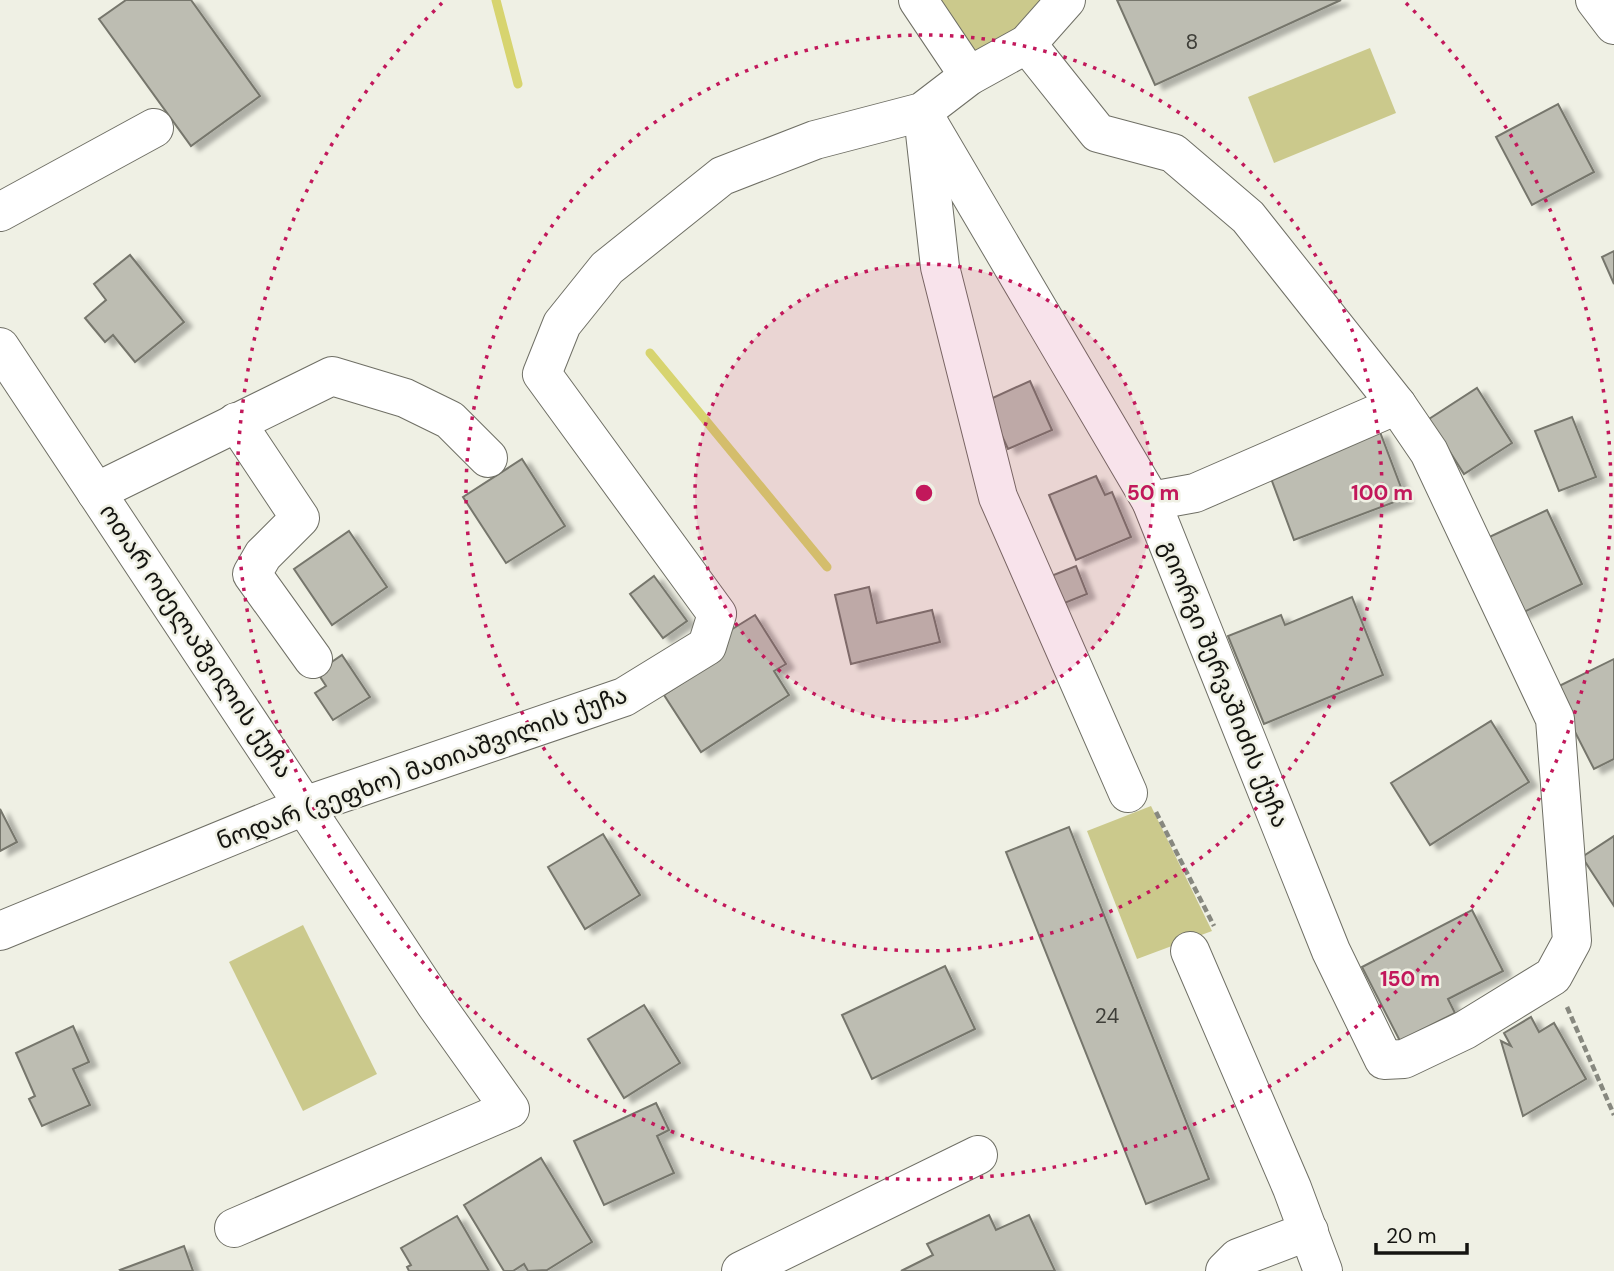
<svg xmlns="http://www.w3.org/2000/svg" width="1614" height="1271" viewBox="0 0 1614 1271" font-family="'DM Sans','Noto Sans Georgian',sans-serif">
<style>
.green{fill:#cbc98c}
.lines{fill:none;stroke-linecap:round;stroke-linejoin:round}
.stream{stroke:#d7d46f;stroke-width:9}
.building{fill:#bdbdb2;stroke:#76766c;stroke-width:2;filter:url(#shadow)}
.minor-casing{stroke:#6f6f65;stroke-width:40}
.path{stroke:#87887f;stroke-width:4.5;stroke-dasharray:7 3.5;stroke-linecap:butt}
.minor{stroke:#fff;stroke-width:38}
.ring{fill:none;stroke:#c2185b;stroke-width:3.5;stroke-dasharray:3.5 7}
.labels{text-anchor:middle;stroke-width:5;stroke-linejoin:round;paint-order:stroke}
.number-label{font-size:21px;fill:#3e3e38}
.street-label{font-size:24px;fill:#141410;stroke:#eff0e4}
.centre{fill:#c2185b;stroke:#eff0e4;stroke-width:3.5}
.ring-label{font-size:21px;text-anchor:middle;font-weight:bold;fill:#c2185b;stroke:#eff0e4;stroke-width:5;stroke-linejoin:round;paint-order:stroke}
</style>
<defs>
<filter id="shadow"><feDropShadow dx="8" dy="4.5" stdDeviation="2" flood-color="#0004"/></filter>
</defs>
<rect width="100%" height="100%" fill="#eff0e4"/>
<g class="green">
<path d="M929,0H1066L969,76Z"/>
<path d="M1370,48L1396,113L1274,163L1248,97Z"/>
<path d="M1151,806L1212,931L1137,959L1087,831Z"/>
<path d="M303,925L377,1074L303,1111L229,962Z"/>
</g>
<g class="lines">
<g class="stream">
<path d="M496,0L518,84"/>
<path d="M650,353L827,567"/>
</g>
</g>
<g class="building">
<path d="M126,0H191L260,96L191,146L99,19Z"/>
<path d="M1117,0H1341L1155,85Z"/>
<path d="M1558,104L1594,172L1532,205L1496,137Z"/>
<path d="M1614,251V284L1602,257Z"/>
<path d="M130,255L184,322L135,362L113,335L105,342L85,318L106,300L94,284Z"/>
<path d="M1030,381L1052,430L1008,449L986,401Z"/>
<path d="M1477,388L1512,443L1464,474L1429,419Z"/>
<path d="M1572,417L1596,477L1559,491L1535,431Z"/>
<path d="M1380,432L1405,498L1294,540L1269,473Z"/>
<path d="M522,459L565,526L506,563L463,497Z"/>
<path d="M1096,476L1105,495L1112,492L1131,537L1076,560L1049,495Z"/>
<path d="M1547,510L1582,584L1520,614L1485,539Z"/>
<path d="M349,531L387,587L332,625L294,569Z"/>
<path d="M1076,566L1087,594L1052,608L1041,580Z"/>
<path d="M654,576L687,621L663,638L630,594Z"/>
<path d="M869,587L877,623L932,610L940,642L851,664L835,595Z"/>
<path d="M1352,597L1383,675L1264,724L1228,636L1281,615L1285,625Z"/>
<path d="M755,615L786,664L774,671L789,695L701,752L664,695L719,659L713,649L726,633Z"/>
<path d="M342,655L370,697L333,720L315,693L326,686L317,672Z"/>
<path d="M1614,659V759L1594,769L1553,689Z"/>
<path d="M1491,721L1529,782L1430,845L1391,783Z"/>
<path d="M0,809L17,842L0,851Z"/>
<path d="M1069,827L1209,1179L1146,1204L1006,852Z"/>
<path d="M603,834L640,895L585,929L548,867Z"/>
<path d="M1614,836V906L1582,857Z"/>
<path d="M1472,910L1503,971L1448,999L1455,1013L1400,1041L1362,967Z"/>
<path d="M945,966L975,1029L872,1079L842,1015Z"/>
<path d="M644,1005L680,1063L624,1098L588,1039Z"/>
<path d="M1531,1017L1539,1032L1554,1023L1586,1079L1523,1116L1501,1041L1511,1046L1504,1033Z"/>
<path d="M73,1026L89,1062L73,1069L90,1105L42,1126L29,1099L35,1096L16,1053Z"/>
<path d="M656,1103L669,1130L657,1136L674,1173L604,1205L574,1141Z"/>
<path d="M541,1158L592,1242L547,1270L528,1271L524,1264L513,1271H504L464,1205Z"/>
<path d="M989,1215L996,1230L1029,1215L1055,1271H901L933,1255L927,1244Z"/>
<path d="M457,1216L489,1271H409L407,1267L411,1265L401,1248Z"/>
<path d="M184,1246L193,1271H121L120,1270Z"/>
</g>
<g class="lines">
<g class="minor-casing">
<g id="minor">
<path d="M918,0L969,76"/>
<path d="M1595,0L1614,25"/>
<path d="M922,112L1151,501L1331,951L1384,1060L1404,1059L1465,1030L1553,976L1572,941L1555,719L1429,452L1397,405L1248,217L1173,153L1098,133L1027,44"/>
<path d="M924,124L940,267L998,497L1128,793"/>
<path d="M0,212L154,128"/>
<path d="M0,347L436,1005L510,1109L234,1228"/>
<path d="M236,422L300,518L263,555L252,574L313,659"/>
<path d="M96,492L332,376L405,398L450,420L488,458"/>
<path d="M1151,501L1195,493L1397,405"/>
<path d="M0,931L307,805L624,697L707,646L717,614L542,374L562,324L607,268L722,176L815,140L922,112L969,76L1027,44L1066,0"/>
<path d="M1190,951L1292,1188L1323,1271"/>
<path d="M741,1271L978,1155"/>
<path d="M1225,1271L1238,1258L1309,1231"/>
</g>
</g>
<g class="path">
<path d="M1156,812L1214,926"/>
<path d="M1567,1007L1614,1115"/>
</g>
<use href="#minor" class="minor"/>
</g>
<circle cx="924" cy="493" r="229" fill="#c2185b" fill-opacity=".12"/>
<g class="ring">
<circle cx="924" cy="493" r="229"/>
<circle cx="924" cy="493" r="458"/>
<path d="M1406 3A687 687 0 1 1 442 3"/>
</g>
<g class="labels">
<g class="number-label">
<text x="1192" y="49">8</text>
<text x="1107" y="1023">24</text>
</g>
<g class="street-label">
<text transform="translate(196 641) rotate(56)" y="8">ოთარ ოძელაშვილის ქუჩა</text>
<text transform="translate(1224 684) rotate(68)" y="8">გიორგი შერვაშიძის ქუჩა</text>
<text transform="translate(422 768) rotate(-20)" y="8">ნოდარ (ვეფხო) მათიაშვილის ქუჩა</text>
</g>
</g>
<circle cx="924" cy="493" r="10" class="centre"/>
<g class="ring-label">
<text x="1153" y="500">50 m</text>
<text x="1382" y="500">100 m</text>
<text x="1410" y="986">150 m</text>
</g>
<path d="M1376 1243v10h91v-10" fill="none" stroke="#141410" stroke-width="3.5"/>
<text x="1386" y="1243" font-size="21" fill="#141410" stroke="#eff0e4" stroke-width="5" paint-order="stroke">20 m</text>
</svg>
